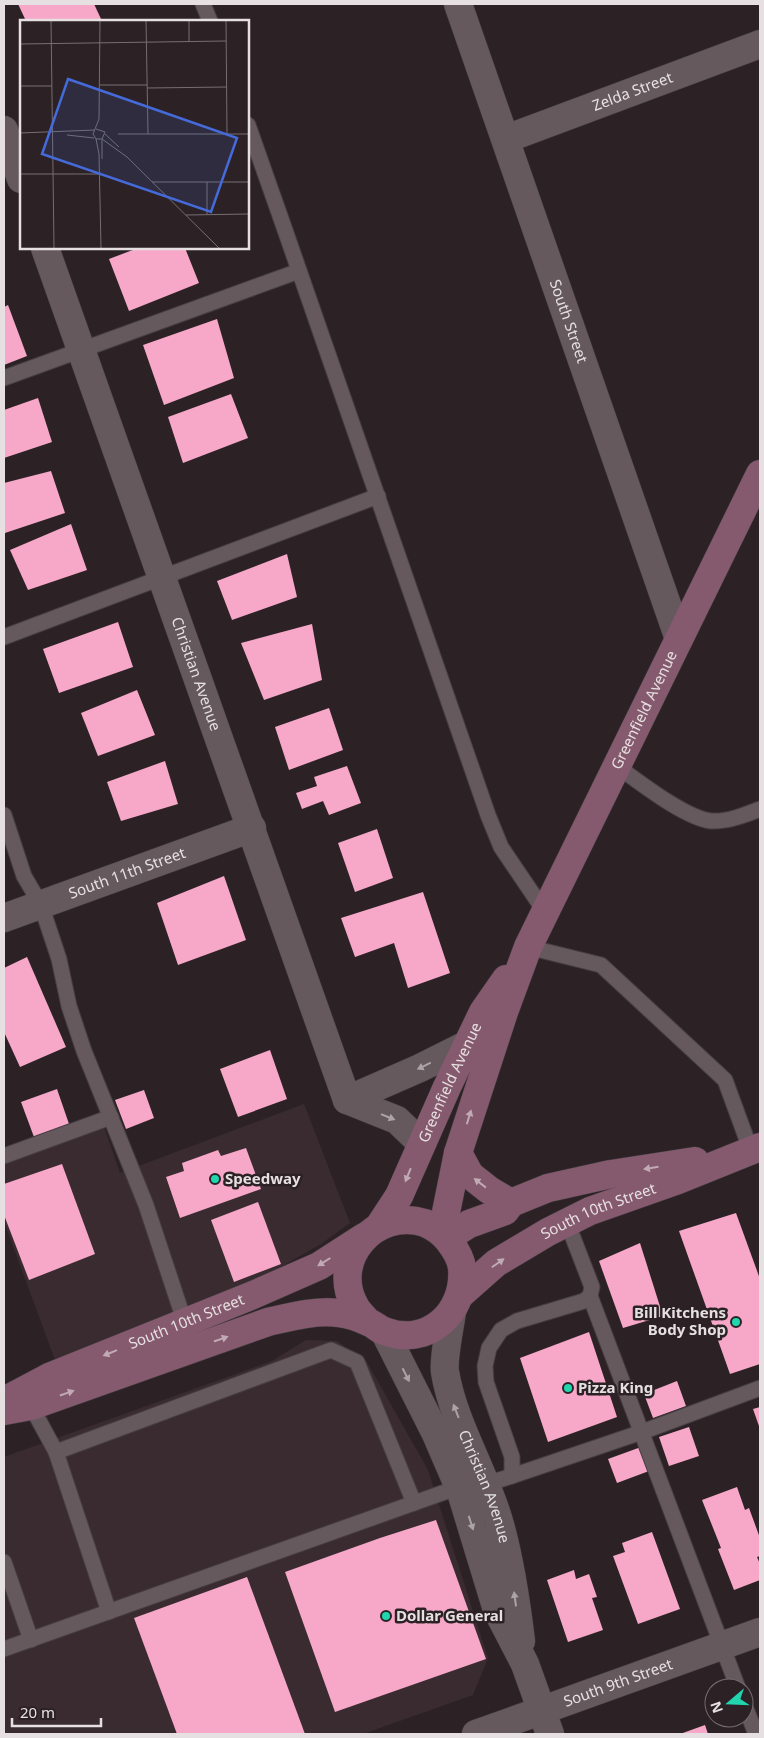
<svg xmlns="http://www.w3.org/2000/svg" width="764" height="1738" viewBox="0 0 764 1738" font-family="'Noto Sans',sans-serif">
<style>
.built{fill:#3a2b31}
.building{fill:#f7a8c8}
.lines{fill:none;stroke-linecap:round;stroke-linejoin:round}
.lane-casing{stroke:#463e42;stroke-width:17}
.street-casing{stroke:#463e42;stroke-width:29}
.secondary-casing{stroke:#463e42;stroke-width:29}
.lane{stroke:#65595e;stroke-width:15}
.street{stroke:#65595e;stroke-width:28}
.secondary{stroke:#865a6e;stroke-width:28}
.oneway{fill:#aca3a7}
.oneway2{fill:#c0aab4}
.poi-dot{fill:#21d5af;stroke:#2c2226;stroke-width:2}
.labels{text-anchor:middle;stroke-width:5;stroke-linejoin:round;paint-order:stroke}
.street-label{font-size:15px;fill:#e6e0e2;stroke:#2c2226}
.poi-label{font-size:15px;font-weight:bold;fill:#e6e0e2;stroke:#2c2226;text-anchor:start}
.inset-road{fill:none;stroke:#766e71;stroke-width:1}
.view{fill:#456bda;fill-opacity:0.15;stroke:#456bda;stroke-width:2.5}
.inset-edge{fill:none;stroke:#e6e0e2;stroke-width:2.5}
</style>
<rect width="100%" height="100%" fill="#2c2226"/>
<g class="built">
<path d="M304,1104L350,1223L321,1244L240,1290L55,1360L4,1222V1164L104,1127L120,1173Z"/>
<path d="M306,1340L337,1341L367,1362L428,1470L488,1658L473,1695L363,1734H4V1457L272,1361Z"/>
</g>
<g class="building">
<path d="M18,4H94L102,21H26Z"/>
<path d="M138,248H185L199,283L129,311L109,259Z"/>
<path d="M8,305L27,356L4,365V307Z"/>
<path d="M217,319L234,378L164,405L143,345Z"/>
<path d="M231,394L248,438L183,463L168,417Z"/>
<path d="M38,398L52,442L4,458V410Z"/>
<path d="M51,471L65,513L5,533L4,483Z"/>
<path d="M71,524L87,570L28,590L10,550Z"/>
<path d="M287,554L297,597L232,620L217,581Z"/>
<path d="M118,622L133,667L59,693L43,649Z"/>
<path d="M312,624L322,680L264,700L241,643Z"/>
<path d="M137,690L155,735L98,756L81,713Z"/>
<path d="M329,708L343,750L289,770L275,727Z"/>
<path d="M165,761L178,804L121,821L107,782Z"/>
<path d="M347,766L361,803L329,815L323,801L302,809L296,793L317,786L314,777Z"/>
<path d="M377,829L393,878L355,892L338,843Z"/>
<path d="M224,876L246,940L178,965L157,903Z"/>
<path d="M423,892L450,973L408,988L394,943L355,957L341,918Z"/>
<path d="M27,957L66,1047L20,1067L4,1032V968Z"/>
<path d="M270,1050L287,1099L238,1117L220,1069Z"/>
<path d="M57,1089L69,1124L34,1137L21,1102Z"/>
<path d="M144,1090L154,1118L126,1129L115,1100Z"/>
<path d="M246,1148L261,1189L180,1218L166,1177L184,1171L182,1163L218,1150L221,1156Z"/>
<path d="M62,1164L95,1254L29,1280L4,1215V1184Z"/>
<path d="M258,1202L281,1264L234,1282L211,1220Z"/>
<path d="M736,1213L760,1279V1364L730,1374L679,1231Z"/>
<path d="M640,1243L663,1316L623,1328L599,1261Z"/>
<path d="M589,1332L617,1417L548,1442L520,1358Z"/>
<path d="M677,1381L686,1406L653,1418L644,1394Z"/>
<path d="M760,1407V1429L753,1409Z"/>
<path d="M689,1427L699,1456L669,1466L659,1437Z"/>
<path d="M641,1447L649,1471L617,1483L608,1459Z"/>
<path d="M737,1487L745,1510L749,1508L760,1538V1556L757,1557L760,1564V1580L734,1590L718,1549L721,1548L702,1500Z"/>
<path d="M436,1520L486,1659L335,1712L285,1572L380,1538Z"/>
<path d="M652,1532L680,1609L638,1624L613,1556L625,1552L622,1543Z"/>
<path d="M574,1570L576,1579L589,1574L597,1597L592,1598L603,1630L568,1642L547,1580Z"/>
<path d="M247,1577L305,1734H177L134,1618Z"/>
<path d="M705,1725L708,1734H680Z"/>
</g>
<g class="lines">
<g class="lane-casing">
<g id="lane">
<path d="M203,4L210,21"/>
<path d="M248,125L285,230L488,815L501,847L545,912"/>
<path d="M4,378L299,271"/>
<path d="M4,637L378,496"/>
<path d="M617,766C639,782 685,818 711,821C727,822 745,815 760,809"/>
<path d="M4,815L24,876L41,905L59,959L69,1006L84,1051L146,1205L185,1323"/>
<path d="M528,947L601,965L725,1080L751,1151"/>
<path d="M4,1156L111,1117"/>
<path d="M590,1296L738,1688"/>
<path d="M31,1406L56,1452"/>
<path d="M512,1476L642,1432L760,1388"/>
<path d="M4,1562L31,1640"/>
<path d="M109,1612L56,1452L331,1350L357,1362L414,1503"/>
<path d="M4,1649L459,1487L486,1484L512,1476V1457L486,1382L485,1366L489,1348L501,1330L517,1321L584,1301L590,1296L592,1287L567,1222"/>
<path d="M744,1704L756,1734"/>
</g>
</g>
<g class="street-casing">
<g id="street">
<path id="s1" d="M458,4L679,639"/>
<path d="M4,130L21,179"/>
<path id="s2" d="M506,139L760,44"/>
<path id="s3" d="M45,248L347,1100"/>
<path id="s4" d="M4,918L252,828"/>
<path d="M347,1100L420,1068L468,1044"/>
<path d="M347,1100L397,1120L421,1143"/>
<path id="s5" d="M452,1312C450,1326 443,1359 445,1372C453,1421 483,1469 498,1518C510,1557 516,1600 521,1641"/>
<path d="M384,1331L436,1434L461,1492L497,1610L525,1664L550,1734"/>
<path id="s6" d="M476,1734L760,1632"/>
</g>
</g>
<g class="secondary-casing">
<g id="secondary">
<path d="M458,1153L470,1175L489,1190L511,1203"/>
<path id="s7" d="M380,1225L399,1196L447,1087L483,1012L506,979"/>
<path id="s8" d="M442,1232L458,1153L504,1012L528,947L760,474"/>
<path d="M447,1238L469,1224L505,1211L511,1203L548,1188L611,1174L695,1161"/>
<path id="s9" d="M461,1294L496,1263L548,1232L590,1211L678,1180L760,1147"/>
<path id="s10" d="M4,1401L49,1377L253,1295L319,1266L364,1237"/>
<path d="M4,1411L31,1406L268,1322C290,1317 315,1310 339,1313C348,1314 360,1318 368,1322C374,1324 378,1329 384,1331C428,1348 466,1312 462,1268C461,1258 455,1249 449,1241C443,1233 434,1227 425,1223C375,1207 329,1260 355,1306C358,1312 363,1316 367,1321"/>
</g>
</g>
<use href="#lane" class="lane"/>
<use href="#street" class="street"/>
<use href="#secondary" class="secondary"/>
</g>
<defs><path id="oneway-solid" d="M-6-.8H1V-3.2L6.5 0L1 3.2V.8H-6Z" transform="scale(1.25)"/></defs>
<g class="oneway">
<use href="#oneway-solid" transform="translate(424 1066) rotate(154)"/>
<use href="#oneway-solid" transform="translate(388 1117) rotate(22)"/>
<use href="#oneway-solid" transform="translate(406 1375) rotate(63)"/>
<use href="#oneway-solid" transform="translate(456 1411) rotate(-111)"/>
<use href="#oneway-solid" transform="translate(471 1523) rotate(72)"/>
<use href="#oneway-solid" transform="translate(515 1599) rotate(-98)"/>
</g>
<g class="oneway2">
<use href="#oneway-solid" transform="translate(469 1117) rotate(-73)"/>
<use href="#oneway-solid" transform="translate(651 1168) rotate(171)"/>
<use href="#oneway-solid" transform="translate(408 1175) rotate(112)"/>
<use href="#oneway-solid" transform="translate(480 1183) rotate(-142)"/>
<use href="#oneway-solid" transform="translate(324 1262) rotate(148)"/>
<use href="#oneway-solid" transform="translate(498 1263) rotate(-35)"/>
<use href="#oneway-solid" transform="translate(221 1339) rotate(-19)"/>
<use href="#oneway-solid" transform="translate(110 1353) rotate(158)"/>
<use href="#oneway-solid" transform="translate(67 1393) rotate(-19)"/>
</g>
<g class="poi-dot">
<circle cx="215" cy="1179" r="5"/>
<circle cx="736" cy="1322" r="5"/>
<circle cx="568" cy="1388" r="5"/>
<circle cx="386" cy="1616" r="5"/>
</g>
<g class="labels">
<g class="street-label">
<text dy="5" stroke="none"><textPath href="#s2" startOffset="135">Zelda Street</textPath></text>
<text dy="5" stroke="none"><textPath href="#s1" startOffset="336">South Street</textPath></text>
<text dy="5" stroke="none"><textPath href="#s3" startOffset="452">Christian Avenue</textPath></text>
<text dy="5" stroke="none"><textPath href="#s8" startOffset="562">Greenfield Avenue</textPath></text>
<text dy="5" stroke="none"><textPath href="#s4" startOffset="131">South 11th Street</textPath></text>
<text dy="5" stroke="none"><textPath href="#s7" startOffset="159">Greenfield Avenue</textPath></text>
<text dy="5" stroke="none"><textPath href="#s9" startOffset="162">South 10th Street</textPath></text>
<text dy="5" stroke="none"><textPath href="#s10" startOffset="199">South 10th Street</textPath></text>
<text dy="5" stroke="none"><textPath href="#s5" startOffset="182">Christian Avenue</textPath></text>
<text dy="5" stroke="none"><textPath href="#s6" startOffset="151">South 9th Street</textPath></text>
</g>
<g class="poi-label">
<text x="225" y="1184">Speedway</text>
<text x="726" y="1318" text-anchor="end">Bill Kitchens<tspan x="726" dy="17">Body Shop</tspan></text>
<text x="578" y="1393">Pizza King</text>
<text x="396" y="1621">Dollar General</text>
</g>
</g>
<g transform="translate(20 20)">
<rect width="229" height="229" fill="#2c2226"/>
<path class="inset-road" d="M31,0L34,228M126,0L128,114M169,0V22M206,0L207,114M0,24L206,21M80,65H127M0,66H32M127,68L207,67M76,109L85,112L82,119H76L73,114L79,99L80,0M0,113L75,110M85,114L99,127M98,114H229M47,115L74,118M76,119L79,134L81,228M82,119L107,137L199,228M82,120V139M0,154H80M132,162H229M187,162V194M166,195L229,194"/>
<path class="view" d="M48,59L217,118L191,192L22,134Z"/>
<rect width="229" height="229" class="inset-edge"/>
</g>
<rect width="764" height="1738" fill="none" stroke="#e6e0e2" stroke-width="10"/>
<g transform="translate(729 1703) rotate(251)"><circle r="24" fill="#2c2226" stroke="#766e71"/>
<path d="M0-4L9 19L0 12L-9 19Z" fill="#21d5af"/>
<text y="-8" font-size="14" font-weight="bold" text-anchor="middle" fill="#e6e0e2">N</text>
</g>
<path d="M12 1718v8h89v-8" fill="none" stroke="#e6e0e2" stroke-width="2.5"/>
<text x="20" y="1718" font-size="15" fill="#e6e0e2" stroke="#2c2226" stroke-width="4" paint-order="stroke">20 m</text>
</svg>
